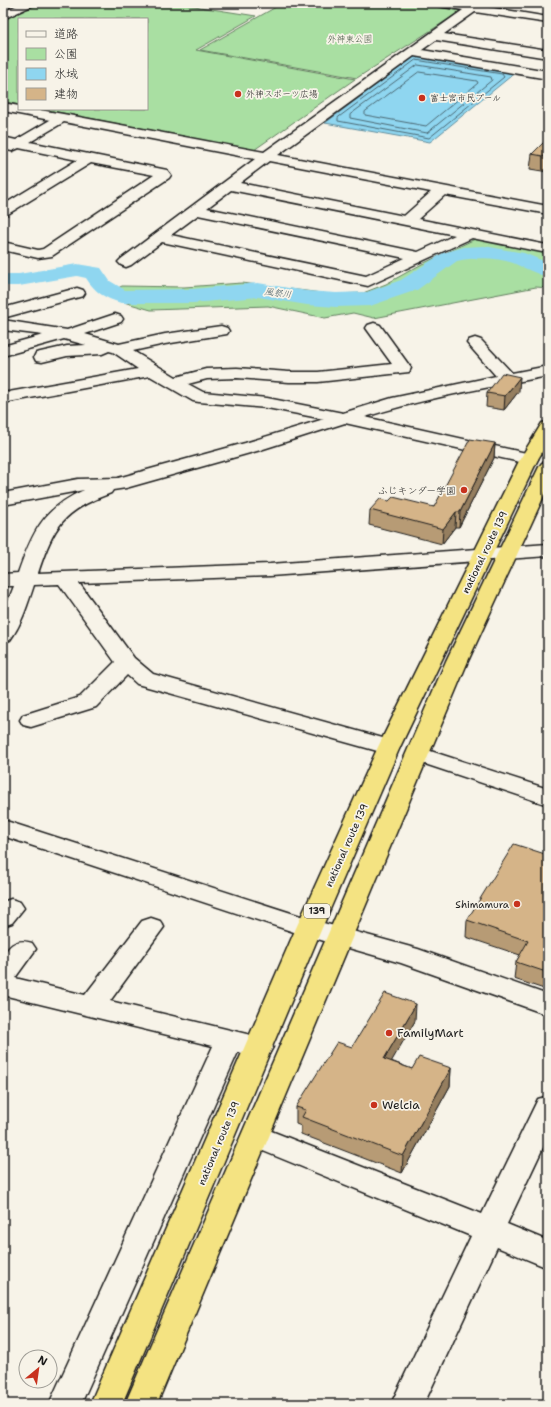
<svg xmlns="http://www.w3.org/2000/svg" width="551" height="1407" viewBox="0 0 551 1407" font-family="'Shantell Sans','Klee One',sans-serif">
<style>
.green{fill:#a9dfa2;stroke:#627e5f}
.water{fill:#8fd6f0;stroke:#618c9b}
.lines{fill:none;stroke-linecap:round;stroke-linejoin:round}
.shore{stroke:#4a6671;stroke-width:1}
.river{fill:#8fd6f0;fill-rule:evenodd}
.minor-casing{stroke:#1c1c1c;stroke-width:3}
.highway-casing{stroke:#1c1c1c;stroke-width:3}
.minor{fill:#f7f3e8;fill-rule:evenodd}
.highway{fill:#f4e382;fill-rule:evenodd}
.wall{fill:#b79b75;stroke:#1c1c1c}
.shaded-wall{fill:#957e5f;stroke:#1c1c1c}
.building{fill:#d5b488;stroke:#1c1c1c}
.poi-dot{fill:#c8321e;stroke:#f7f3e8;stroke-width:1.5}
.labels{text-anchor:middle;stroke-width:3.5;stroke-linejoin:round;paint-order:stroke}
.far-park-label{font-size:9px;fill:#465644;stroke:#f7f3e8}
.far-poi-label{font-size:9px;fill:#1c1c1c;stroke:#f7f3e8;text-anchor:start}
.far-water-label{font-size:9px;font-style:italic;fill:#3e545c;stroke:#f7f3e8}
.shield{fill:#f7f3e8;stroke:#5e5c59;stroke-width:1}
.shield-label{font-size:9px;font-weight:bold;fill:#1c1c1c}
.poi-label{font-size:10px;fill:#1c1c1c;stroke:#f7f3e8;text-anchor:end}
.street-label{font-size:10px;fill:#1c1c1c;stroke:#f7f3e8}
.near-poi-label{font-size:12px;fill:#1c1c1c;stroke:#f7f3e8;text-anchor:start}
</style>
<rect width="100%" height="100%" fill="#f7f3e8"/>
<filter id="ink" filterUnits="userSpaceOnUse"><feTurbulence type="fractalNoise" baseFrequency=".025" numOctaves="2"/><feDisplacementMap in="SourceGraphic" scale="8" xChannelSelector="R" yChannelSelector="G"/><feConvolveMatrix kernelMatrix="1 2 1 2 8 2 1 2 1" color-interpolation-filters="sRGB"/></filter>
<g filter="url(#ink)">
<g class="green">
<path d="M37,3H174L256,16L196,50L355,79L254,150L42,109H147V19H19V105L3,101V21Z"/>
<path d="M283,3H413L461,11L357,78L200,50Z"/>
<path d="M475,239L548,253V288L536,287L374,318L353,313L325,318L268,306L151,310L120,301L106,294L122,286L184,287L242,283L330,294L363,293L386,284L422,264Z"/>
</g>
<path class="water" d="M418,56L516,72L430,142L325,123L414,57Z"/>
<g class="lines">
<g class="shore">
<path d="M416,60L502,74L504,77L429,138L338,121V118Z"/>
<path d="M418,65L491,77L492,80L427,133L350,118V115Z"/>
<path d="M419,72L477,81L478,83L426,126L365,115V112Z"/>
</g>
<path class="river" d="M484,246L524,253L548,263V277C536,274 525,268 513,263C497,257 474,257 457,261L417,290L370,306L336,307L307,305L258,297L193,303H121C104,298 95,292 86,278L77,276L19,286H3V274H19L77,264L101,268L110,281L125,290L193,289L258,283L307,291L336,293L367,292L401,280L443,253L464,247Z"/>
<g class="minor-casing">
<g id="minor">
<path d="M21,3H36L34,5L3,19V12Z"/>
<path d="M433,3L471,5L473,3H486L482,6L548,17V23L475,12L444,34L548,50V58L436,40L422,50L548,71V79L414,56L278,155L548,206V214L445,195L418,219L547,245V251L542,252L472,238L368,286L162,242L131,265L126,267L121,265L118,262L121,259L255,159L64,122L30,142L162,169L167,170L171,175L169,178L52,256L38,258L3,250V242L38,250L43,249L154,175L91,163L8,214L3,215V205L77,160L19,148L12,151L7,150L5,147L6,146L3,145V137L16,140L50,120L3,111V103L19,106V109H34L63,114L264,152L463,10L439,6ZM269,161L431,192L404,216L240,183ZM231,190L455,235L418,252L207,208ZM198,215L405,258L366,276L171,235Z"/>
<path d="M77,288L83,290L85,293L83,296L3,318V308Z"/>
<path d="M115,314L121,316L123,319L121,322L85,334L119,344L165,334L221,326L227,328L229,331L227,334L165,344L133,351L176,377L206,369L237,368L289,372H318L392,364L366,328L368,325L374,323L380,325L411,368L409,372L318,382H289L237,378L207,379L188,384L203,392L267,398L343,413L392,398L496,376L467,343L469,340L475,338L481,340L512,373L548,366V376C486,388 425,398 365,417L535,455L538,459L535,463L529,464L345,423L257,451L126,488L113,490L111,493C63,511 54,525 38,573L270,564L548,544V556L270,576L79,583L134,658L153,674L397,742L400,747L397,752L389,754L381,752L137,684L127,675L96,707L31,727L23,725L20,720L23,715L80,697L115,662L59,584L34,585C28,603 22,624 10,640L3,642V614L14,586H3V574L18,573C32,533 43,508 84,490L3,505V493L78,479L118,478L245,443L324,419L267,408L199,402L193,401L150,376L3,403V393L138,369L113,352L109,351L102,354L67,356L42,362L36,361L34,357L36,353L67,346L86,345L64,339L3,356V346L43,335L3,330V320L67,330Z"/>
<path d="M418,747L548,789V805L410,759L407,754L410,749Z"/>
<path d="M3,820L316,921L418,949L548,995V1015L401,963L300,934L3,836Z"/>
<path d="M11,899L20,902L24,908L12,923L3,926V902Z"/>
<path d="M151,918L160,921L164,927L110,1001L259,1037L269,1040L273,1047L269,1054L259,1057L238,1052L81,1404H49L213,1046L3,995C3,987 1,961 4,956C10,942 19,939 32,943L36,949L15,978L85,995L142,921Z"/>
<path d="M548,1096V1137L507,1224L548,1241V1268L497,1247L424,1404H391L471,1236L246,1144L242,1136L246,1128L256,1125L482,1214L538,1099Z"/>
</g>
</g>
<g class="highway-casing">
<g id="highway">
<path d="M548,422V442L538,459L400,747L322,928L122,1404H90L296,928L378,747L520,459L542,423Z"/>
<path d="M548,462V487L468,661L157,1404H125L446,661L539,467L542,463Z"/>
</g>
</g>
<use href="#minor" class="minor"/>
<use href="#highway" class="highway"/>
</g>
<g class="wall">
<path d="M548,138V172L530,169L532,154Z"/>
<path d="M519,391L504,410L486,407L487,393Z"/>
<path d="M495,443L494,458L459,527H455L442,544L369,525L370,510L434,507Z"/>
<path d="M548,855V982L544,989L514,979L516,962L520,955L466,937L467,920Z"/>
<path d="M415,1021L391,1061L412,1069L451,1068L450,1086L402,1173L301,1134V1126L296,1124V1107L352,1047Z"/>
</g>
<g class="shaded-wall">
<path d="M520,377L519,391L504,410L505,396Z"/>
<path d="M495,443L494,458L459,527L460,512Z"/>
<path d="M456,512L455,527L442,544L443,529Z"/>
<path d="M548,969V982L544,989L546,972Z"/>
<path d="M416,1004L415,1021L383,1076L384,1059Z"/>
<path d="M451,1068L450,1086L402,1173L403,1156Z"/>
</g>
<g class="building">
<path d="M548,138V157L532,154Z"/>
<path d="M502,373L520,377L505,396L487,393Z"/>
<path d="M470,439L495,443L460,512H456L443,529L370,510L380,499L389,501L393,497L434,507Z"/>
<path d="M514,844L548,855V969L546,972L516,962L528,941L467,920Z"/>
<path d="M385,993L416,1004L384,1059L412,1069L419,1057L451,1068L403,1156L302,1117L306,1110L296,1107L337,1042L352,1047Z"/>
</g>
</g>
<g class="poi-dot">
<circle cx="238" cy="94" r="4"/>
<circle cx="422" cy="98" r="4"/>
<circle cx="464" cy="490" r="4"/>
<circle cx="517" cy="904" r="4"/>
<circle cx="389" cy="1033" r="4"/>
<circle cx="374" cy="1105" r="4"/>
</g>
<g class="labels">
<g class="far-park-label">
<text x="350" y="42">外神東公園</text>
</g>
<g class="far-poi-label">
<text x="246" y="97">外神スポーツ広場</text>
<text x="430" y="101">富士宮市民プール</text>
</g>
<g class="far-water-label">
<text transform="translate(278 293) rotate(7)" y="3">風祭川</text>
</g>
<rect class="shield" x="304" y="904" width="26" height="14" rx="3"/>
<g class="shield-label">
<text x="317" y="914">139</text>
</g>
<g class="poi-label">
<text x="456" y="494">ふじキンダー学園</text>
<text x="509" y="908">Shimamura</text>
</g>
<g class="street-label">
<text transform="translate(484 552) rotate(-64)" y="4">national route 139</text>
<text transform="translate(346 845) rotate(-66)" y="4">national route 139</text>
<text transform="translate(218 1143) rotate(-67)" y="4">national route 139</text>
</g>
<g class="near-poi-label">
<text x="397" y="1037">FamilyMart</text>
<text x="382" y="1109">Welcia</text>
</g>
</g>
<rect width="551" height="1407" fill="none" stroke="#f7f3e8" stroke-width="16"/>
<rect x="8" y="8" width="535" height="1391" fill="none" stroke="#1c1c1c" stroke-width="1.5" filter="url(#ink)"/>
<rect x="18" y="18" width="130" height="92" fill="#f7f3e8" stroke="#9f9d96"/>
<rect x="26" y="31" width="20" height="6" fill="#f7f3e8" stroke="#9f9d96"/>
<text x="54" y="38" font-size="12" fill="#1c1c1c">道路</text>
<rect x="26" y="48" width="20" height="12" fill="#a9dfa2" stroke="#9f9d96"/>
<text x="54" y="58" font-size="12" fill="#1c1c1c">公園</text>
<rect x="26" y="68" width="20" height="12" fill="#8fd6f0" stroke="#9f9d96"/>
<text x="54" y="78" font-size="12" fill="#1c1c1c">水域</text>
<rect x="26" y="88" width="20" height="12" fill="#d5b488" stroke="#9f9d96"/>
<text x="54" y="98" font-size="12" fill="#1c1c1c">建物</text>
<g transform="translate(38 1369) rotate(29)"><circle r="19" fill="#f7f3e8" stroke="#9f9d96"/>
<path d="M0-3L7 15L0 10L-7 15Z" fill="#c8321e"/>
<text y="-6" font-size="11" font-weight="bold" text-anchor="middle" fill="#1c1c1c">N</text>
</g>
</svg>
